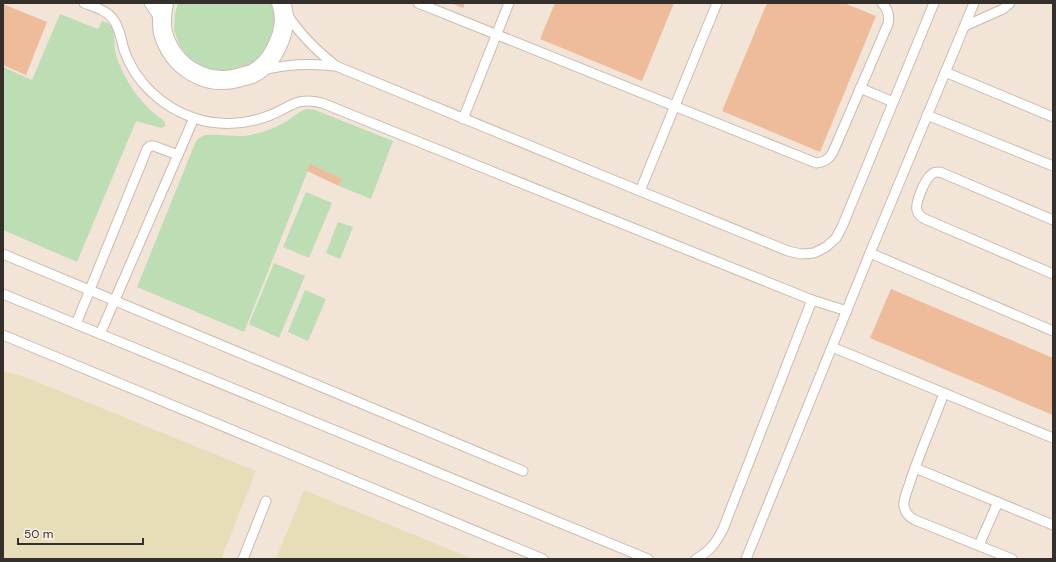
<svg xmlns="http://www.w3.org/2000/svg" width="1056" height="562" viewBox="0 0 1056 562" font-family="'DM Sans',sans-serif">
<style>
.green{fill:#bdddb5}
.sand{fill:#e7ddb8}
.building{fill:#eebb9b}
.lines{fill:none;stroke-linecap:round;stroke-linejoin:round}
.service-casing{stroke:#c9bbaf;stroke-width:11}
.minor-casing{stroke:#c9bbaf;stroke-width:20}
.service{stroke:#fff;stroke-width:9}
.minor{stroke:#fff;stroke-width:18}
</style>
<rect width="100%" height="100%" fill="#f2e4d7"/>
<g class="green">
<path d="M178,3H271L273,7L276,22L274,37L267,51L257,62L243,69L214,72L199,66L188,57L179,44L174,30L175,14Z"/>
<path d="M60,14L98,29L102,21C105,22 108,23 110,25C115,31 114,42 115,50C116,56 118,62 121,68C128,84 138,98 151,111C156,115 162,118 165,123V126L161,128L136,121L77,262L3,230V67L32,80Z"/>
<path d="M306,109L315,110L393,141L371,199L339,186L342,179L310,165L244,332L137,287L196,141C198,139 200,137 203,136C212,133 233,137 244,136C258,134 272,130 285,122C292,118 298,112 306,109Z"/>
<path d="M306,192L332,203L309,258L283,247Z"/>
<path d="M338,222L353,227L340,259L326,253Z"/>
<path d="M274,263L305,276L279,338L249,324Z"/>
<path d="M305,290L326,299L308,341L288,332Z"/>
</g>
<g class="sand">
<path d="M3,371L25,377L256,471L221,559H3Z"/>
<path d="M304,490L473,559H276Z"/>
</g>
<g class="building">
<path d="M451,3H465L463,8Z"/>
<path d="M555,3H674L642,81L540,39Z"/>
<path d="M767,3H844L876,16L820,152L722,111Z"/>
<path d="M3,4L47,22L26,75L3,65Z"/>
<path d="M310,164L342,179L339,186L307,171Z"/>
<path d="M891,289L1053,358V415L870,338Z"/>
</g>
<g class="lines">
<g class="service-casing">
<g id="service">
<path d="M84,3C94,7 106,10 113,19C120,28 121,40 124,50C135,82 162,107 194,118C217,126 245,125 268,116C290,108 296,96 322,103L812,300L847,311"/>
<path d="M149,3L157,15L159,21"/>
<path d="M418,3L816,163C825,162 829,159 833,152L888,24C890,15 888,9 882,3"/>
<path d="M287,14C300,35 317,51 336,66L640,191L788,251L801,254L814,253L826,247L836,238L842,227L934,3"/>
<path d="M965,26L1003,9L1010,3"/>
<path d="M263,70C287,64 311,63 336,66"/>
<path d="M945,72L1053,117"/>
<path d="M860,88L893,102"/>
<path d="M927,115L1053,166"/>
<path d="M463,119L509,3"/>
<path d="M640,191L717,3"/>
<path d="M1053,220L940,172C936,172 933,172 931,175C925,179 915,203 917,210C918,215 921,217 925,219L1053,274"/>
<path d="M870,253L1053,331"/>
<path d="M3,254L523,471"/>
<path d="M3,294L648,559"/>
<path d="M76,324L147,149L150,146H154L178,155"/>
<path d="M100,334L194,118"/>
<path d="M3,335L543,559"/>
<path d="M832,347L1053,438"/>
<path d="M944,393C933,423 920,452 910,482C908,490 903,498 904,506C905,513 909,517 915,520L1012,559"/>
<path d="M915,468L1053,525"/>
<path d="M979,545L998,502"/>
<path d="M243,559L266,501"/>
<path d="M696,559C710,551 716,543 723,529L812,300"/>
<path d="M746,559L870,253L974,3"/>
</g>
</g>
<g class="minor-casing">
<path id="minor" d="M164,3C162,13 161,23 163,33C173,67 206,88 241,77C244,76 249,75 252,74C264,68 273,56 278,44C284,32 286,16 281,3"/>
</g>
<use href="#service" class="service"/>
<use href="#minor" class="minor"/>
</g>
<rect width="1056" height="562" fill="none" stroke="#352f2b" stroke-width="8"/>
<path d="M18 538v6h125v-6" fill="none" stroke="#352f2b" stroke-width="2"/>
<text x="24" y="538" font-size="12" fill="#352f2b" stroke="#fdf1e7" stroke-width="3" paint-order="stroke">50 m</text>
</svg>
